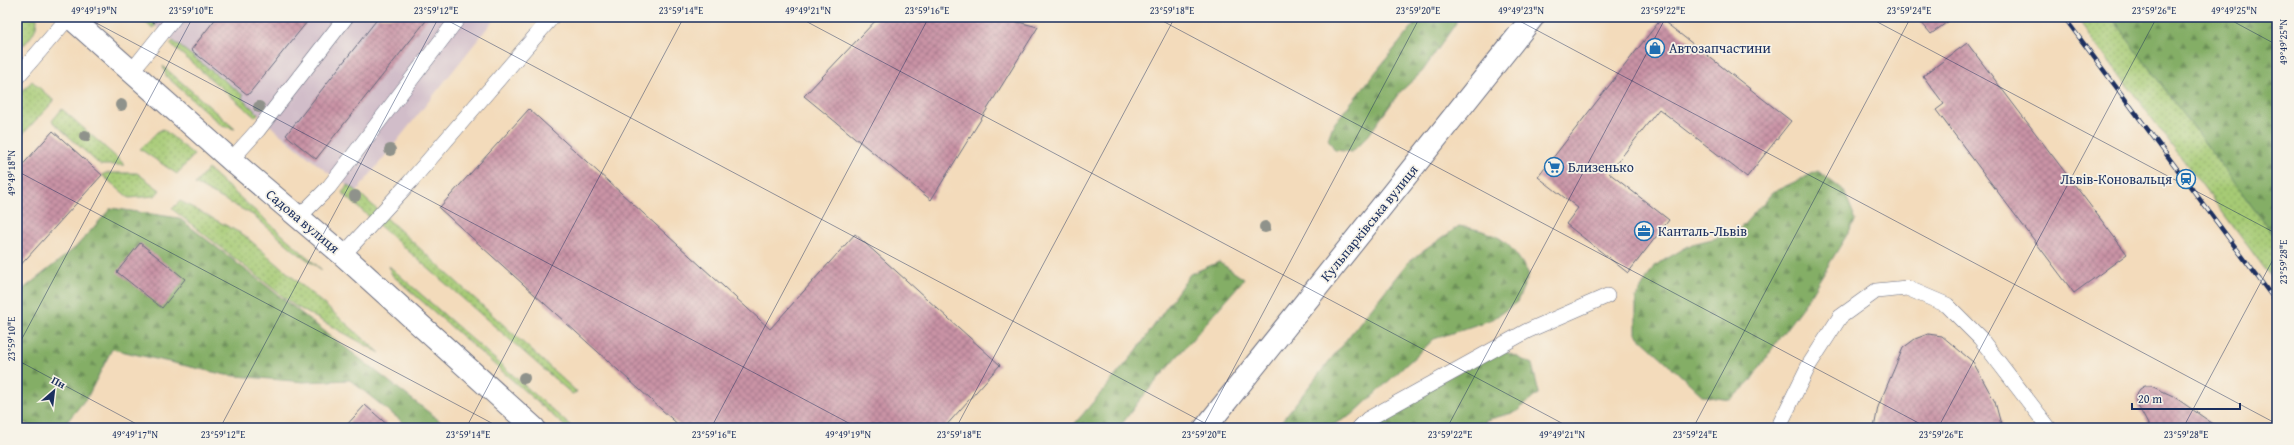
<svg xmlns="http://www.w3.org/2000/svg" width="2294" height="445" viewBox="0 0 2294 445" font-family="'Gentium Book Plus',serif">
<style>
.industrial{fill:#d1bdc9}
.grass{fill:url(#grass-dots);stroke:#607c69}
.forest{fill:url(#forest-firs);stroke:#506e62}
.building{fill:url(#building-cross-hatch)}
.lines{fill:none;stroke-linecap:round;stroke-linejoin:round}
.service-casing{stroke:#676b7f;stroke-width:16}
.tertiary-casing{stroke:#676b7f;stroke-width:24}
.primary-casing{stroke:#676b7f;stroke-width:24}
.service{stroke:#fff;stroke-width:15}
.tertiary{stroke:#fff;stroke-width:22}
.primary{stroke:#fff;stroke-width:22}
.rail-casing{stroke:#1b2f5e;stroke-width:4.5}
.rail{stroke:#f7f3e8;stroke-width:3;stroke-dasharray:9;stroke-linecap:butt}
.tree{fill:#8f928b}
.ticks{fill:none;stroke:#1b2f5e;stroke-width:1;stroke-opacity:0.45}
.labels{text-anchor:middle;stroke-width:3.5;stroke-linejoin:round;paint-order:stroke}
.poi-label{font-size:14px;fill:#1b2f5e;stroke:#f7f3e8;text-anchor:start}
.street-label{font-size:14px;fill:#1b2f5e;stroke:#f7f3e8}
.neatline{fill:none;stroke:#1b2f5e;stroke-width:1.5}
.ticks-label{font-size:10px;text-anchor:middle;fill:#1b2f5e}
</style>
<defs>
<pattern id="grass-dots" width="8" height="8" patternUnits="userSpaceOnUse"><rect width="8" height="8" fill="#a6ca74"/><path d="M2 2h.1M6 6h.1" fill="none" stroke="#86a462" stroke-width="1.8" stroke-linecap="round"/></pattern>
<pattern id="forest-firs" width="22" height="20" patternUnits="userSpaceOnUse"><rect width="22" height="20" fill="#84ae66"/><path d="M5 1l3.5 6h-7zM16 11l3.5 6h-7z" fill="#6b8e57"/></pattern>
<pattern id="building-cross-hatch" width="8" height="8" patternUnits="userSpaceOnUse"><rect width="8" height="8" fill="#c993a5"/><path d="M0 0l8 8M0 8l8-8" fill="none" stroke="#a2788a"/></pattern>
</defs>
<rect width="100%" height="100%" fill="#f7f3e8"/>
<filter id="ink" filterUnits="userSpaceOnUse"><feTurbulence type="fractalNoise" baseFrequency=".025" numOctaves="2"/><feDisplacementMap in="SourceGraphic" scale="8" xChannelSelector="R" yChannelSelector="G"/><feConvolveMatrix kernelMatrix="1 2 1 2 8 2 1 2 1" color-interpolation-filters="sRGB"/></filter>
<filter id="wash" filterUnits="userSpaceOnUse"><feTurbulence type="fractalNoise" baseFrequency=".012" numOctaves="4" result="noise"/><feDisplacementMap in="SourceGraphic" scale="16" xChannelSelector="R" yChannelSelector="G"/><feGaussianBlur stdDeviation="0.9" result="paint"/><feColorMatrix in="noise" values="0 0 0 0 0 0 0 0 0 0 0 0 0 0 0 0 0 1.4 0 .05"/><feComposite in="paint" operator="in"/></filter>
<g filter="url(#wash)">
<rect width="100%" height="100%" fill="#f3dbbb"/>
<path class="industrial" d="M146,17H496L357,191L327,172L276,131L242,98L243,95L173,41Z"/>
<g class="grass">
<path d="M17,17L37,18C37,30 32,36 24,45L17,39Z"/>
<path d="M139,17H146L156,25L153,29Z"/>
<path d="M2076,17H2277V285Z"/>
<path d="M173,41L243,95L242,98L258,114L255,117L170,44Z"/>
<path d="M163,66L235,129L222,126L166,76Z"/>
<path d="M32,81L54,101L17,140V97Z"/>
<path d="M62,109L125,165H100L52,121Z"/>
<path d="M163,129L194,155L177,174L140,149L157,132Z"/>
<path d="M208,169L322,270L295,251L253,215L195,184Z"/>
<path d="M106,173H137L160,190L155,196L129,198L102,175Z"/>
<path d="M348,185L357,191L577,392L572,394L342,193Z"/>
<path d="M180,201L244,235L380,353L295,306L172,209Z"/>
<path d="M389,266L573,428H567L392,275Z"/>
</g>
<g class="forest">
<path d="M1420,17H1455L1456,23L1422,72L1399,93L1368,136L1352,152L1335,150L1328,139L1333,125Z"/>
<path d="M2111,17H2277V240Z"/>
<path d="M1818,171L1844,191L1856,220L1806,302L1782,334L1749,383L1730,400L1703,396L1636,334V298L1654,266L1692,244L1736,233L1773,192Z"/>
<path d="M111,208L179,218L449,428H410L350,380L303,382L226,375L112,349L88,396L62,428H38L17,421V294L75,248Z"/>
<path d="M1459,226C1500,233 1507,238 1529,274L1517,302L1493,319L1434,339L1352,415L1327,428H1276L1408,262Z"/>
<path d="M1219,262L1244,279L1139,401L1119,428H1071L1134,354L1190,274Z"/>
<path d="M1504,351L1532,364L1539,393L1516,412L1486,420L1483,428H1376L1399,400Z"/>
</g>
<g id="blocks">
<g class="building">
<path d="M147,17H159L154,23Z"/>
<path d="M217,17H311L248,95L191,50Z"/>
<path d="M379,17H429L316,159L286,135Z"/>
<path d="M879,17H998L1038,27L931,200L804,96Z"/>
<path d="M1917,17H1947L1950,20L1931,34Z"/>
<path d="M1661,19L1791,121L1747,177L1659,109L1609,173L1669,220L1628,273L1566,224L1578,208L1538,177Z"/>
<path d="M1967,43L2127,254L2074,293L1936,110L1944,104L1923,76Z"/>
<path d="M529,109L770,329L855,234L1000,365L944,428H682L439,208Z"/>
<path d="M53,131L102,175L17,269V171Z"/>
<path d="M140,243L185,279L162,308L117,272Z"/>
<path d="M1928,334L1942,336L1973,362L1995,402L2002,428H1874L1878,407L1903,348L1915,339Z"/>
<path d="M2145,386H2151L2173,396L2219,428H2150L2136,402V395L2140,389Z"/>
<path d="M365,405L391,428H344Z"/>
</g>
</g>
</g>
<g filter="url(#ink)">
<use href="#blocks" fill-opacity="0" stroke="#676b7f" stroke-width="1"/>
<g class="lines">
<g class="service-casing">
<g id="service">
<path d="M131,72L175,17"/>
<path d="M17,77L69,17"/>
<path d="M231,160L258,130L346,17"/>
<path d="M299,217L329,187L459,17"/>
<path d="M343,255L410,182L552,17"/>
<path d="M1359,428L1368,419L1527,331L1607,296"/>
<path d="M1778,428L1809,365L1840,317L1876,291L1907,288L1947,305L1980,338L2049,428"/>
</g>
</g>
<g class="tertiary-casing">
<path id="tertiary" d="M70,17L231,160L343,255L534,428"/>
</g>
<g class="primary-casing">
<path id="primary" d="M1205,428L1533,17"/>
</g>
<use href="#service" class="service"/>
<use href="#tertiary" class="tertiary"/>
<use href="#primary" class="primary"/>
<g class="rail-casing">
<path id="rail" d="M2064,17L2277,303"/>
</g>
<use href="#rail" class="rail"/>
</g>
<g class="tree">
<circle cx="121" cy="105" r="6"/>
<circle cx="259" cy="107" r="6"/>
<circle cx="85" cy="136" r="6"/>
<circle cx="390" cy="150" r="6"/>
<circle cx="355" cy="196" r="6"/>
<circle cx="1265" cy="227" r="6"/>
<circle cx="524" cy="378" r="6"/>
</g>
</g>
<path class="ticks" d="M85,17L858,428M441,17L1214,428M798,17L1571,428M1155,17L1928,428M1512,17L2277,424M1868,17L2277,234M2225,17L2277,45M17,171L501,428M17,348L193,17M17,360L144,428M220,428L439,17M466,428L684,17M711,428L929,17M956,428L1175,17M1202,428L1420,17M1447,428L1666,17M1693,428L1911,17M1938,428L2157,17M2183,428L2277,252"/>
<defs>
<g id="shop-ring" transform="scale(1)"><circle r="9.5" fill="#f7f3e8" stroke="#1f6fb2" stroke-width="1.5"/><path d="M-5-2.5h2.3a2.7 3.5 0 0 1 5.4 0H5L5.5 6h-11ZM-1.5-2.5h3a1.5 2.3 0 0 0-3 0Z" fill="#1f6fb2"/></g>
<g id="supermarket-ring" transform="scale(1)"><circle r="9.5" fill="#f7f3e8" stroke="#1f6fb2" stroke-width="1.5"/><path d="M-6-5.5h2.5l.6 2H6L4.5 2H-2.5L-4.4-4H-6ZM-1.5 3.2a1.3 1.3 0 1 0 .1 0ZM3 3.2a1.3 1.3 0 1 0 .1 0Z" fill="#1f6fb2"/></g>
<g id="station-ring" transform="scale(1)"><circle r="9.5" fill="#f7f3e8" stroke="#1f6fb2" stroke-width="1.5"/><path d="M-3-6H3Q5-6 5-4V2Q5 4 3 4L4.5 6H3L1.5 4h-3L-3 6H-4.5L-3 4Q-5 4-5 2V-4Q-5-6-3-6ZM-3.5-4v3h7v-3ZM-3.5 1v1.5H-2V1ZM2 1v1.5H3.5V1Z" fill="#1f6fb2"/></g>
<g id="office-ring" transform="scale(1)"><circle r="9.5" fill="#f7f3e8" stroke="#1f6fb2" stroke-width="1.5"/><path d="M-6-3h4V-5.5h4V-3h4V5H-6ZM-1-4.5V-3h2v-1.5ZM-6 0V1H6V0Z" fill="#1f6fb2"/></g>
</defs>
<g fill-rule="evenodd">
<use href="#shop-ring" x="1655" y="48"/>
<use href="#supermarket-ring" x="1554" y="167"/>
<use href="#station-ring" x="2186" y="179"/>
<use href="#office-ring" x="1644" y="231"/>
</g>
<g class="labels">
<g class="poi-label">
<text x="1669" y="53">Автозапчастини</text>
<text x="1568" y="172">Близенько</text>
<text x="2172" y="184" text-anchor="end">Львів-Коновальця</text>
<text x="1658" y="236">Канталь-Львів</text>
</g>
<g class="street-label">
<text transform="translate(303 221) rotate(40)" y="5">Садова вулиця</text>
<text transform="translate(1369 223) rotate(-51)" y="5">Кульпарківська вулиця</text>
</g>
</g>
<rect width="2294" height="445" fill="none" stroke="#f7f3e8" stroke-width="44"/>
<g transform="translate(54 391) rotate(28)" stroke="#f7f3e8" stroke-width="3" paint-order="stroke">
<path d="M0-3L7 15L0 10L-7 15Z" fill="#1b2f5e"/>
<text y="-6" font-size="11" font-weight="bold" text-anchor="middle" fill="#1b2f5e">Пн</text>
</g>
<path d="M2132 403v6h108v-6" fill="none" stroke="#1b2f5e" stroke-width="2"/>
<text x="2138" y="403" font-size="12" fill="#1b2f5e" stroke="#f7f3e8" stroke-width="3" paint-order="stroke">20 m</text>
<rect x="22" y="22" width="2250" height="401" class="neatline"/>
<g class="ticks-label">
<text x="94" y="14">49°49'19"N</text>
<text x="191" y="14">23°59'10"E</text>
<text x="436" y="14">23°59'12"E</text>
<text x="681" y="14">23°59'14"E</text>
<text x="808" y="14">49°49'21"N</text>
<text x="927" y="14">23°59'16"E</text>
<text x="1172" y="14">23°59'18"E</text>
<text x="1418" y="14">23°59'20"E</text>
<text x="1521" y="14">49°49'23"N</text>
<text x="1663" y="14">23°59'22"E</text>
<text x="1909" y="14">23°59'24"E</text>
<text x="2154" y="14">23°59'26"E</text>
<text x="2234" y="14">49°49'25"N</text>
<text transform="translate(2283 42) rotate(-90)" y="4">49°49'25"N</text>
<text transform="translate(11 173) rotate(-90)" y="4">49°49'18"N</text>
<text transform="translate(2283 262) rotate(-90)" y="4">23°59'28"E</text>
<text transform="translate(11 339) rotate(-90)" y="4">23°59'10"E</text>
<text x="135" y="438">49°49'17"N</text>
<text x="223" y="438">23°59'12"E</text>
<text x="468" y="438">23°59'14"E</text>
<text x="714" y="438">23°59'16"E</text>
<text x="848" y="438">49°49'19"N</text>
<text x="959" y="438">23°59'18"E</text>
<text x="1204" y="438">23°59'20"E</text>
<text x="1450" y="438">23°59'22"E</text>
<text x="1562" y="438">49°49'21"N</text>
<text x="1695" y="438">23°59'24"E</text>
<text x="1941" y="438">23°59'26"E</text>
<text x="2186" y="438">23°59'28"E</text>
</g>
</svg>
